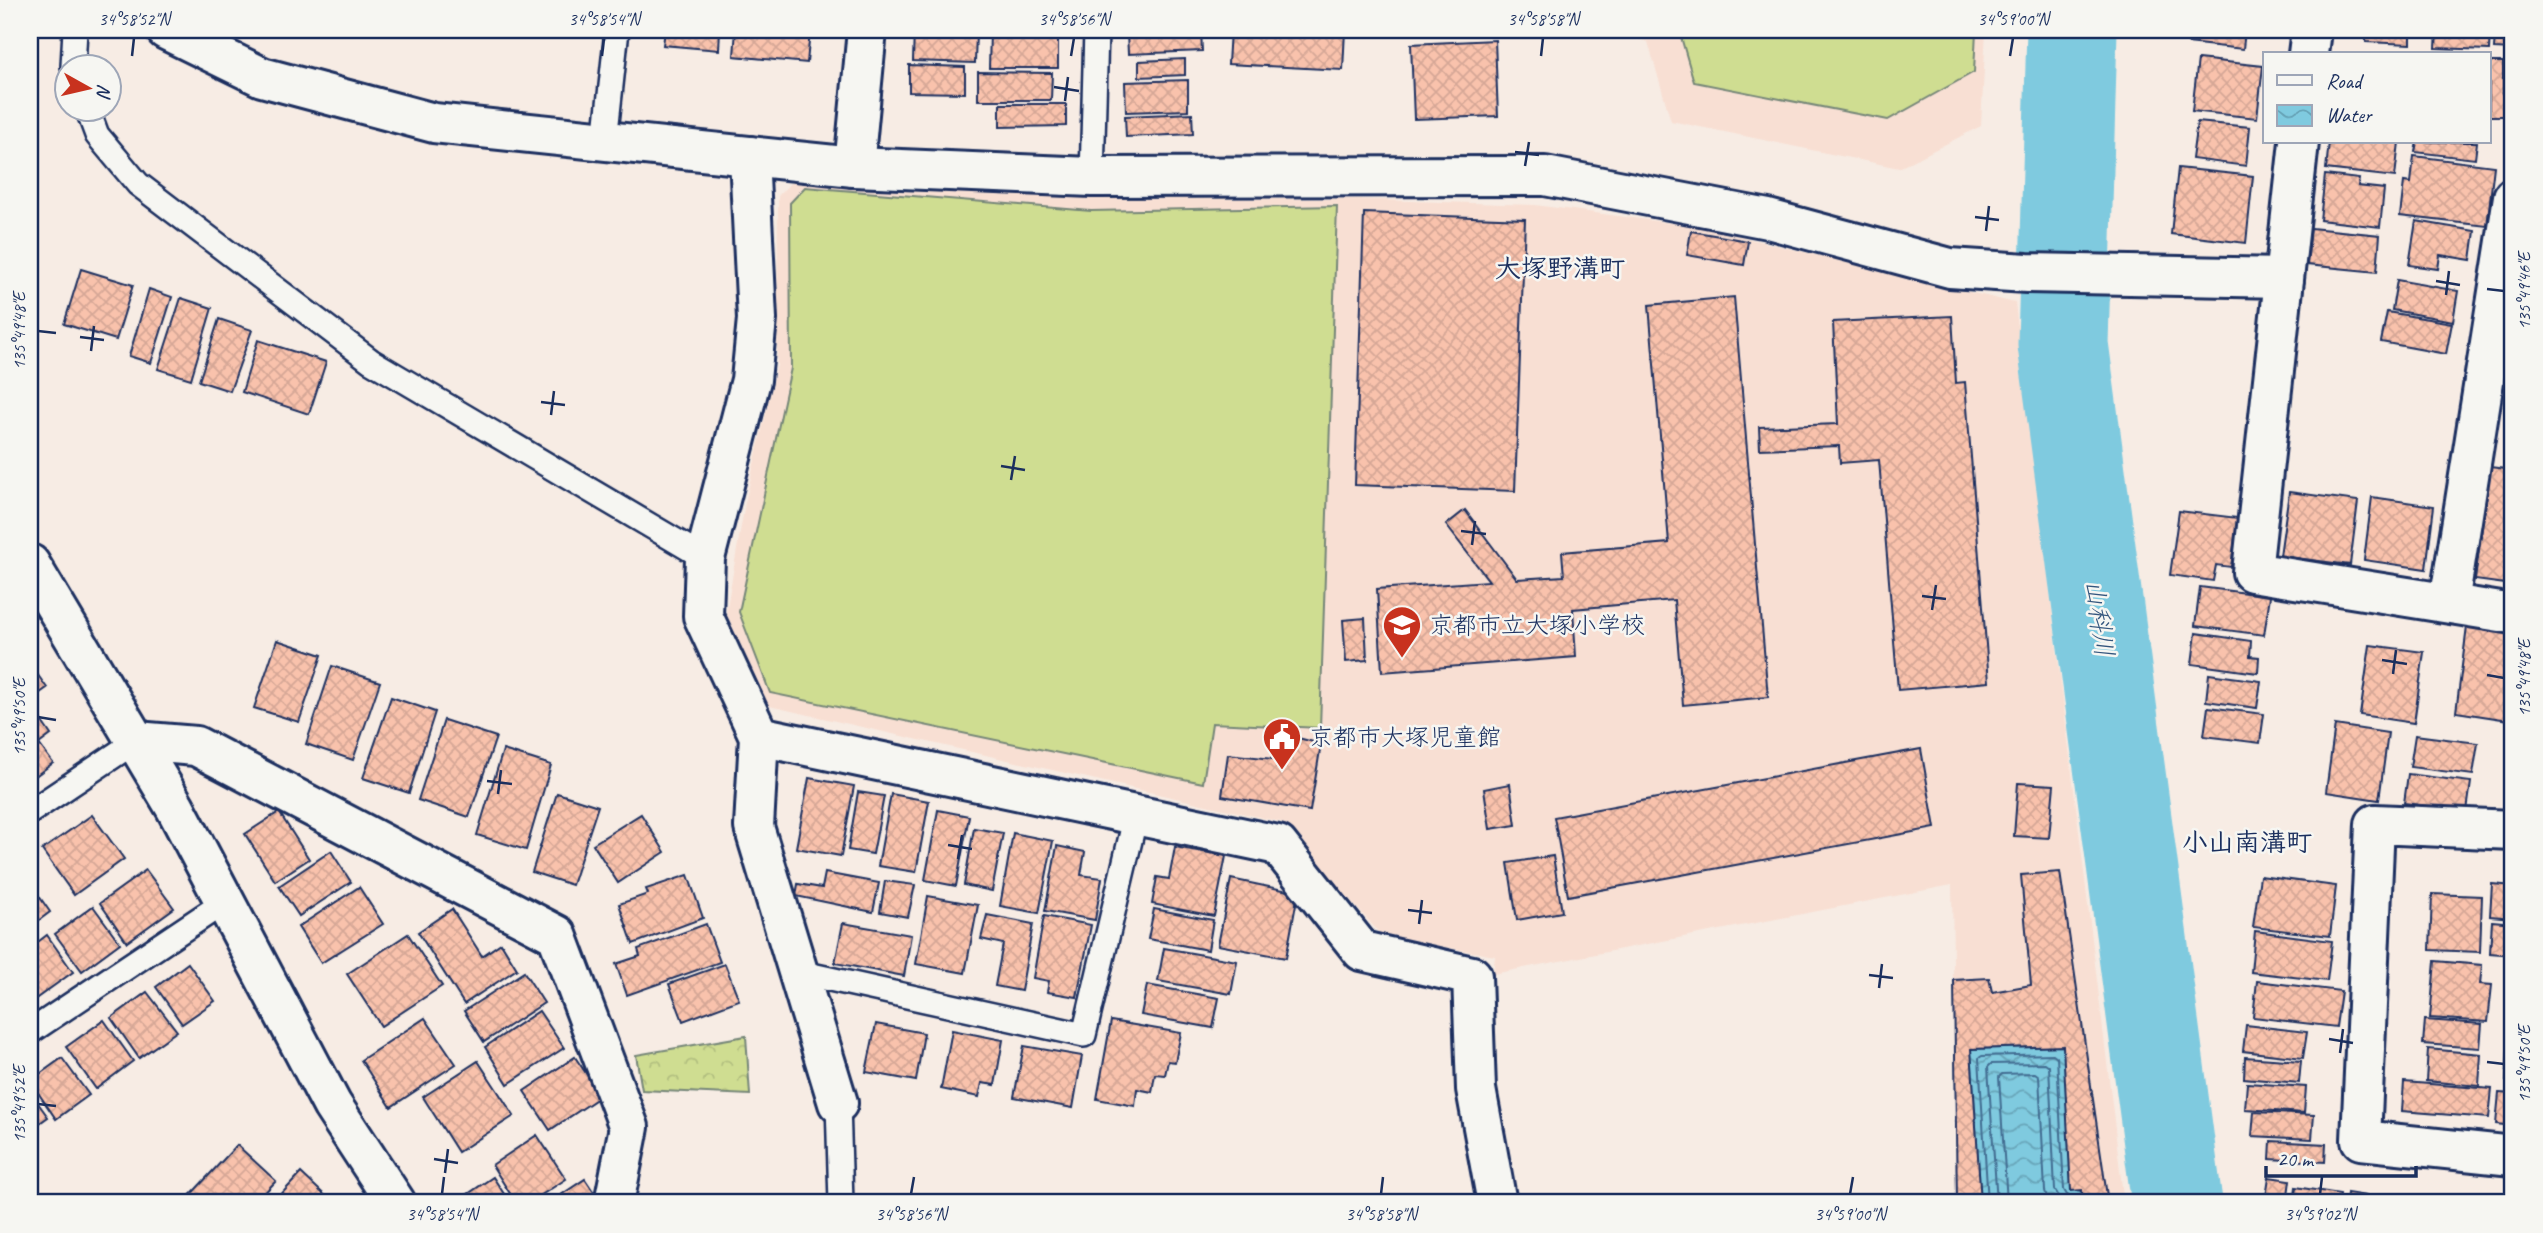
<svg xmlns="http://www.w3.org/2000/svg" width="2543" height="1233" viewBox="0 0 2543 1233" font-family="Caveat,'Klee One',sans-serif">
<style>
.built{fill:#f8dfd3}
.park{fill:url(#park-crowns);stroke:#758678;stroke-width:2}
.pitch{fill:#cfdd91;stroke:#758678;stroke-width:2}
.water{fill:url(#water-waves);stroke:#578cab;stroke-width:2}
.lines{fill:none;stroke-linecap:round;stroke-linejoin:round}
.shore{stroke:#436d92;stroke-width:2}
.river{stroke:#7fcadf;stroke-width:91}
.building{fill:url(#building-cross-hatch);stroke:#1b2f5e;stroke-width:2}
.lane-casing{stroke:#1b2f5e;stroke-width:28}
.street-casing{stroke:#1b2f5e;stroke-width:44}
.secondary-casing{stroke:#1b2f5e;stroke-width:44}
.lane{stroke:#f6f6f2;stroke-width:23}
.street{stroke:#f6f6f2;stroke-width:38}
.secondary{stroke:#f6f6f2;stroke-width:38}
.ticks{fill:none;stroke:#1b2f5e;stroke-width:2.5}
.labels{text-anchor:middle;stroke-width:5;stroke-linejoin:round;paint-order:stroke}
.poi-label{font-size:24px;fill:#1b2f5e;stroke:#f6f6f2;text-anchor:start}
.neighbourhood-label{font-size:26px;font-weight:bold;fill:#1b2f5e;stroke:#f6f6f2}
.water-label{font-size:26px;font-style:italic;fill:#34567e;stroke:#f6f6f2}
.neatline{fill:none;stroke:#1b2f5e;stroke-width:2.5}
.ticks-label{font-size:18px;text-anchor:middle;fill:#1b2f5e}
</style>
<defs>
<pattern id="park-crowns" width="20" height="18" patternUnits="userSpaceOnUse" patternTransform="scale(1.75)"><rect width="20" height="18" fill="#cfdd91"/><path d="M2 6a3 3 0 1 1 6 0M12 15a3 3 0 1 1 6 0" fill="none" stroke="#b1be7f"/></pattern>
<pattern id="water-waves" width="16" height="10" patternUnits="userSpaceOnUse" patternTransform="scale(1.75)"><rect width="16" height="10" fill="#7fcadf"/><path d="M0 5q4-4 8 0t8 0" fill="none" stroke="#67a4b8"/></pattern>
<pattern id="building-cross-hatch" width="8" height="8" patternUnits="userSpaceOnUse" patternTransform="scale(1.75)"><rect width="8" height="8" fill="#f9c2ac"/><path d="M0 0l8 8M0 8l8-8" fill="none" stroke="#d5a796"/></pattern>
</defs>
<rect width="100%" height="100%" fill="#f7ece4"/>
<filter id="ink" filterUnits="userSpaceOnUse"><feTurbulence type="fractalNoise" baseFrequency=".0143" numOctaves="2"/><feDisplacementMap in="SourceGraphic" scale="14" xChannelSelector="R" yChannelSelector="G"/><feConvolveMatrix kernelMatrix="1 2 1 2 8 2 1 2 1" color-interpolation-filters="sRGB"/></filter>
<g filter="url(#ink)">
<g class="built">
<path d="M1612,30H1986L1981,126L1899,168L1671,121L1648,42Z"/>
<path d="M795,178L1095,198L1349,199L1535,205L1701,227L2015,303L2124,1203H1956L1952,885L1493,974L1495,956L1382,936L1281,822L765,705L726,613L745,503L777,365L778,196Z"/>
</g>
<path class="park" d="M746,1036L750,1095L642,1090L636,1055Z"/>
<g class="pitch">
<path d="M1679,30H1976L1974,72L1888,120L1694,82Z"/>
<path d="M805,187L1091,211L1337,206L1320,728L1212,723L1203,783L770,693L739,612L791,368L790,203Z"/>
</g>
<path class="water" d="M2063,1046L2082,1203H1981L1971,1049Z"/>
<g class="lines">
<g class="shore">
<path d="M1988,1203L1979,1058L1982,1056L2053,1054L2057,1057L2064,1190L2067,1195L2075,1199L2076,1203"/>
<path d="M1997,1203L1988,1067L1991,1064L2045,1063L2049,1066L2055,1190L2063,1203"/>
<path d="M2007,1203L1999,1077L2002,1074L2035,1073L2039,1076L2045,1191L2049,1203"/>
</g>
<path class="river" d="M2072,30L2063,344L2177,1203"/>
</g>
<g class="building">
<path d="M665,30H720L719,50L663,45Z"/>
<path d="M736,30L810,31L807,63L734,56Z"/>
<path d="M914,30L976,32L975,63L913,61Z"/>
<path d="M1201,30L1202,51L1128,54L1127,33Z"/>
<path d="M1230,30H1345L1343,70L1228,64Z"/>
<path d="M2190,30H2245L2243,49L2188,43Z"/>
<path d="M2353,30H2411V44L2366,42V38L2353,37Z"/>
<path d="M2437,30H2490L2489,50L2436,48Z"/>
<path d="M990,33H1058V68H989Z"/>
<path d="M2495,33L2513,34V50L2494,49Z"/>
<path d="M1495,40L1498,116L1414,119L1411,44Z"/>
<path d="M1185,59V75L1139,77V61Z"/>
<path d="M2198,59L2263,66L2257,118L2192,111Z"/>
<rect x="2489" y="62" width="14" height="54"/>
<path d="M909,65L965,67V93L909,92Z"/>
<path d="M978,72L1052,73L1051,100H978Z"/>
<path d="M1188,80V110L1126,112L1125,82Z"/>
<path d="M1000,104H1066V126L1000,127Z"/>
<path d="M1192,113L1193,134L1126,137L1125,116Z"/>
<path d="M2197,122L2250,127L2246,166L2192,159Z"/>
<path d="M2329,142H2399L2395,177L2326,169Z"/>
<path d="M2417,142H2477L2475,159L2415,152Z"/>
<path d="M2414,156L2494,166L2487,226L2400,216L2404,182L2411,183Z"/>
<path d="M2178,168L2253,176L2246,243L2171,234Z"/>
<path d="M2325,175L2359,179L2358,186L2384,189L2380,227L2320,220Z"/>
<path d="M1364,213L1525,219L1515,491L1355,485Z"/>
<path d="M2416,221L2475,231L2471,260L2440,255L2438,269L2409,265Z"/>
<path d="M2311,228L2380,235L2377,272L2307,265Z"/>
<path d="M1691,231L1748,241L1744,265L1687,255Z"/>
<path d="M81,269L133,285L116,340L64,324Z"/>
<path d="M2397,280L2458,291L2453,321L2392,310Z"/>
<path d="M149,289L172,297L151,363L129,356Z"/>
<path d="M1734,297L1768,697L1683,705L1674,600L1573,609L1576,657L1382,672L1377,589L1489,581L1446,525L1465,510L1517,579L1564,576L1562,552L1669,543L1649,305Z"/>
<path d="M181,298L212,308L191,379L158,369Z"/>
<path d="M2387,312L2452,323L2446,354L2381,342Z"/>
<path d="M1952,316L1956,383L1965,382L1989,682L1898,690L1879,460L1840,463L1839,446L1760,449L1759,427L1838,424L1833,322Z"/>
<path d="M219,319L252,330L230,391L199,381Z"/>
<path d="M258,340L326,362L309,414L242,392Z"/>
<path d="M2490,467L2513,470V585L2475,580Z"/>
<path d="M2289,492L2358,501L2350,565L2280,556Z"/>
<path d="M2372,497L2434,506L2426,569L2364,560Z"/>
<path d="M2179,511L2238,518L2231,567L2216,565L2213,581L2170,575Z"/>
<path d="M2200,587L2270,596L2264,635L2195,626Z"/>
<path d="M1365,618L1367,660L1346,662L1343,620Z"/>
<path d="M2467,627L2513,634V690L2509,720L2456,712Z"/>
<path d="M2196,633L2251,641L2250,656L2259,657L2258,673L2192,664Z"/>
<path d="M277,640L322,655L299,722L254,708Z"/>
<path d="M2370,645L2424,652L2414,723L2360,715Z"/>
<path d="M30,664L47,688L30,700Z"/>
<path d="M332,666L380,682L353,760L306,744Z"/>
<path d="M2209,674L2261,681L2257,708L2206,701Z"/>
<path d="M391,697L435,712L409,793L363,778Z"/>
<path d="M2208,707L2264,714L2260,743L2204,736Z"/>
<path d="M38,716L51,735L39,744L53,763L30,780V722Z"/>
<path d="M444,720L496,737L469,817L418,800Z"/>
<path d="M2335,725L2388,733L2379,800L2326,792Z"/>
<path d="M1287,735L1321,744L1310,811L1222,796L1228,754L1282,760Z"/>
<path d="M2415,735L2478,743L2473,775L2410,767Z"/>
<path d="M1921,749L1935,828L1568,896L1554,817Z"/>
<path d="M503,750L551,765L526,850L477,835Z"/>
<path d="M2408,774L2471,782L2467,811L2404,803Z"/>
<path d="M809,778L854,786L841,856L796,848Z"/>
<path d="M2018,783L2054,785L2049,838L2014,836Z"/>
<path d="M1510,784L1516,825L1490,829L1484,789Z"/>
<path d="M858,792L884,796L873,854L848,850Z"/>
<path d="M557,793L598,806L572,885L532,872Z"/>
<path d="M891,794L929,801L916,872L878,866Z"/>
<path d="M938,810L969,816L956,886L925,880Z"/>
<path d="M279,812L309,859L275,881L245,834Z"/>
<path d="M641,814L665,852L618,883L593,844Z"/>
<path d="M92,815L124,859L74,895L42,850Z"/>
<path d="M974,828L1003,833L992,891L964,885Z"/>
<path d="M1013,833L1053,841L1039,913L1000,906Z"/>
<path d="M1057,846L1085,852L1081,875L1102,878L1095,920L1045,911Z"/>
<path d="M1175,847L1226,856L1214,916L1152,904L1157,877L1169,879Z"/>
<path d="M331,851L351,882L299,916L279,886Z"/>
<path d="M1553,856L1562,912L1517,920L1508,863Z"/>
<path d="M146,870L174,908L127,942L100,903Z"/>
<path d="M2060,872L2108,1203H2082V1190L2071,1191L2063,1046L1971,1049L1981,1203H1957L1954,980L1989,978L1992,992L2031,985L2021,875Z"/>
<path d="M825,873L879,883L873,912L796,896L798,884L822,888Z"/>
<path d="M688,875L703,918L633,944L619,904L648,894L646,889Z"/>
<path d="M2260,876L2336,886L2330,936L2253,927Z"/>
<path d="M1231,879L1298,893L1286,958L1218,945Z"/>
<path d="M885,881L915,885L908,917L880,912Z"/>
<path d="M30,883L50,912L30,927Z"/>
<path d="M2492,884L2513,886V918L2490,916Z"/>
<path d="M359,887L383,924L321,963L298,927Z"/>
<path d="M2432,894L2482,896L2480,952L2430,950Z"/>
<path d="M928,896L978,905L965,973L916,964Z"/>
<path d="M93,906L120,943L82,971L55,934Z"/>
<path d="M452,909L482,956L501,943L517,969L464,1004L418,932Z"/>
<path d="M1154,909L1213,920L1208,950L1148,939Z"/>
<path d="M987,915L1033,924L1021,991L995,986L1003,944L981,939Z"/>
<path d="M1044,916L1091,925L1077,997L1047,992L1049,981L1033,978Z"/>
<path d="M2492,921L2513,923V955L2490,953Z"/>
<path d="M843,923L911,935L904,976L835,963Z"/>
<path d="M706,924L720,962L627,995L616,964L640,956L638,949Z"/>
<path d="M2255,931L2332,941L2327,981L2251,972Z"/>
<path d="M408,934L442,986L381,1026L347,974Z"/>
<path d="M47,935L73,972L34,1000L30,994V948Z"/>
<path d="M1164,948L1237,961L1231,994L1158,981Z"/>
<path d="M2435,961L2482,965L2480,984L2492,985L2488,1022L2430,1018Z"/>
<path d="M188,963L215,1001L182,1024L156,987Z"/>
<path d="M725,964L739,1000L683,1021L669,984Z"/>
<path d="M524,972L544,1003L484,1042L464,1011Z"/>
<path d="M2257,981L2341,991L2336,1027L2253,1017Z"/>
<path d="M1147,985L1219,998L1213,1028L1141,1015Z"/>
<path d="M147,992L177,1031L139,1058L111,1018Z"/>
<path d="M539,1011L564,1048L508,1084L485,1047Z"/>
<path d="M425,1018L456,1064L391,1107L361,1060Z"/>
<path d="M104,1020L133,1061L96,1089L66,1047Z"/>
<path d="M2425,1020L2482,1024L2480,1048L2423,1044Z"/>
<path d="M1111,1021L1181,1033L1175,1062L1168,1061L1165,1075L1155,1074L1152,1092L1137,1089L1135,1106L1097,1099Z"/>
<path d="M876,1024L924,1033L916,1081L866,1072Z"/>
<path d="M2246,1025L2307,1032L2303,1058L2243,1051Z"/>
<path d="M952,1030L1003,1040L995,1085L982,1083L979,1097L941,1089Z"/>
<path d="M1024,1046L1082,1056L1073,1108L1014,1097Z"/>
<path d="M2428,1049L2481,1054L2479,1086L2426,1081Z"/>
<path d="M2508,1050H2513V1081H2506Z"/>
<path d="M575,1057L601,1096L550,1130L524,1091Z"/>
<path d="M2245,1057L2301,1061L2299,1083L2244,1078Z"/>
<path d="M62,1058L89,1095L56,1119L30,1081Z"/>
<path d="M478,1061L514,1116L458,1152L423,1097Z"/>
<path d="M2404,1082L2492,1089L2489,1118L2402,1111Z"/>
<path d="M2247,1083L2306,1087L2304,1113L2245,1109Z"/>
<path d="M30,1092L48,1117L30,1130Z"/>
<path d="M2499,1093L2513,1094V1126L2496,1124Z"/>
<path d="M2254,1112L2314,1115L2312,1139L2252,1136Z"/>
<path d="M537,1135L566,1179L529,1203H516L492,1165Z"/>
<path d="M2271,1141L2326,1144L2325,1162L2270,1159Z"/>
<path d="M237,1145L276,1181L255,1203H183Z"/>
<path d="M301,1173L333,1203H273Z"/>
<path d="M493,1177L508,1200L502,1203H470L465,1196Z"/>
<path d="M2269,1177L2290,1180L2287,1203H2265Z"/>
<path d="M585,1179L601,1203H549Z"/>
<path d="M2296,1187L2340,1194L2339,1203H2294Z"/>
<path d="M2347,1193L2386,1199L2385,1203H2346Z"/>
<path d="M2391,1197L2435,1203H2390Z"/>
</g>
<g class="lines">
<g class="lane-casing">
<g id="lane">
<path d="M73,66L75,30"/>
<path d="M87,108L97,135L138,184L371,361L705,558"/>
<path d="M605,141L617,30"/>
<path d="M1092,177L1096,30"/>
<path d="M30,812L136,741"/>
<path d="M798,972L1084,1035L1136,815"/>
<path d="M30,1032L226,901"/>
<path d="M838,1103L841,1203"/>
</g>
</g>
<g class="street-casing">
<g id="street">
<path d="M166,30L262,77L434,123L854,167L1092,177L1545,176L1768,219L1950,268L2027,273L2284,278"/>
<path d="M2308,54L2311,30"/>
<path d="M2299,142L2252,572L2513,614"/>
<path d="M749,156L757,319L751,380L705,558L703,616L759,736L754,827L838,1103"/>
<path d="M854,167L867,30"/>
<path d="M2449,603L2513,197"/>
<path d="M759,736L1278,845L1362,951L1472,976L1476,1089L1497,1203"/>
<path d="M136,741L196,746L557,935L629,1127L614,1203"/>
<path d="M2513,830L2375,824L2361,1140L2513,1156"/>
</g>
</g>
<g class="secondary-casing">
<path id="secondary" d="M30,564L175,807L332,1105L396,1203"/>
</g>
<use href="#lane" class="lane"/>
<use href="#street" class="street"/>
<use href="#secondary" class="secondary"/>
</g>
</g>
<path class="ticks" d="M132,56L134,38M602,56L604,38M1071,56L1074,38M1541,56L1543,38M2010,56L2013,38M1054,87L1079,91M1065,101L1068,77M1515,152L1539,155M1525,166L1529,142M1975,217L1999,220M1986,231L1989,206M2436,281L2460,285M2487,289L2504,291M2446,295L2449,271M38,331L56,333M80,337L104,340M91,351L94,326M541,402L565,405M551,415L554,391M1001,466L1025,470M1011,480L1015,456M1461,531L1486,534M1472,545L1475,521M1922,596L1946,599M1932,610L1936,585M2382,660L2407,664M2393,674L2396,650M2487,675L2504,678M38,717L56,720M487,781L512,784M498,794L501,770M948,845L972,849M958,859L962,835M1408,910L1432,913M1419,924L1422,900M1869,975L1893,978M1879,988L1882,964M2329,1039L2353,1043M2340,1053L2343,1029M2487,1062L2504,1064M38,1104L56,1106M434,1159L458,1163M445,1173L448,1149M442,1194L444,1177M911,1194L914,1177M1381,1194L1383,1177M1850,1194L1853,1177M2320,1194L2322,1177"/>
<defs>
<g id="school-pin" transform="scale(2.0125)"><path d="M0 17L-7.5 6A9.5 9.5 0 1 1 7.5 6Z" fill="#c8321e" stroke="#f6f6f2"/><path d="M0-5L7-2L0 1L-7-2ZM-4 1L0 2.5L4 1V4Q0 6-4 4Z" fill="#fff"/></g>
<g id="civic-pin" transform="scale(2.0125)"><path d="M0 17L-7.5 6A9.5 9.5 0 1 1 7.5 6Z" fill="#c8321e" stroke="#f6f6f2"/><path d="M-.6-6.5H3V-4.5H.6V-3L4-1V1h2V6H-6V1h2V-1L-.6-3ZM-1.2 2.5V6h2.4V2.5Z" fill="#fff"/></g>
</defs>
<g fill-rule="evenodd">
<use href="#school-pin" x="1402" y="625"/>
<use href="#civic-pin" x="1282" y="737"/>
</g>
<g class="labels">
<g class="poi-label">
<text x="1429" y="633">京都市立大塚小学校</text>
<text x="1309" y="745">京都市大塚児童館</text>
</g>
<g class="neighbourhood-label">
<text x="1560" y="277">大塚野溝町</text>
<text x="2247" y="851">小山南溝町</text>
</g>
<g class="water-label">
<text transform="translate(2100 618) rotate(82)" y="9">山科川</text>
</g>
</g>
<rect width="2543" height="1233" fill="none" stroke="#f6f6f2" stroke-width="77"/>
<rect x="2263" y="52" width="228" height="91" fill="#f6f6f2" stroke="#9ea6b7" stroke-width="2"/>
<rect x="2277" y="75" width="35" height="10" fill="#f6f6f2" stroke="#9ea6b7" stroke-width="2"/>
<text x="2326" y="88" font-size="21" fill="#1b2f5e">Road</text>
<rect x="2277" y="105" width="35" height="21" fill="url(#water-waves)" stroke="#9ea6b7" stroke-width="2"/>
<text x="2326" y="122" font-size="21" fill="#1b2f5e">Water</text>
<g transform="translate(88 88) rotate(98)"><circle r="33" fill="#f6f6f2" stroke="#9ea6b7" stroke-width="2"/>
<path d="M0-5L12 26L0 18L-12 26Z" fill="#c8321e"/>
<text y="-10" font-size="19" font-weight="bold" text-anchor="middle" fill="#1b2f5e">N</text>
</g>
<path d="M2266 1166v10h150v-10" fill="none" stroke="#1b2f5e" stroke-width="3.5"/>
<text x="2277" y="1166" font-size="21" fill="#1b2f5e" stroke="#f6f6f2" stroke-width="5" paint-order="stroke">20 m</text>
<rect x="38" y="38" width="2466" height="1156" class="neatline"/>
<g class="ticks-label">
<text x="134" y="25">34°58'52"N</text>
<text x="604" y="25">34°58'54"N</text>
<text x="1074" y="25">34°58'56"N</text>
<text x="1543" y="25">34°58'58"N</text>
<text x="2013" y="25">34°59'00"N</text>
<text transform="translate(2524 291) rotate(-90)" y="6">135°49'46"E</text>
<text transform="translate(19 331) rotate(-90)" y="6">135°49'48"E</text>
<text transform="translate(2524 678) rotate(-90)" y="6">135°49'48"E</text>
<text transform="translate(19 717) rotate(-90)" y="6">135°49'50"E</text>
<text transform="translate(2524 1064) rotate(-90)" y="6">135°49'50"E</text>
<text transform="translate(19 1104) rotate(-90)" y="6">135°49'52"E</text>
<text x="442" y="1220">34°58'54"N</text>
<text x="911" y="1220">34°58'56"N</text>
<text x="1381" y="1220">34°58'58"N</text>
<text x="1850" y="1220">34°59'00"N</text>
<text x="2320" y="1220">34°59'02"N</text>
</g>
</svg>
